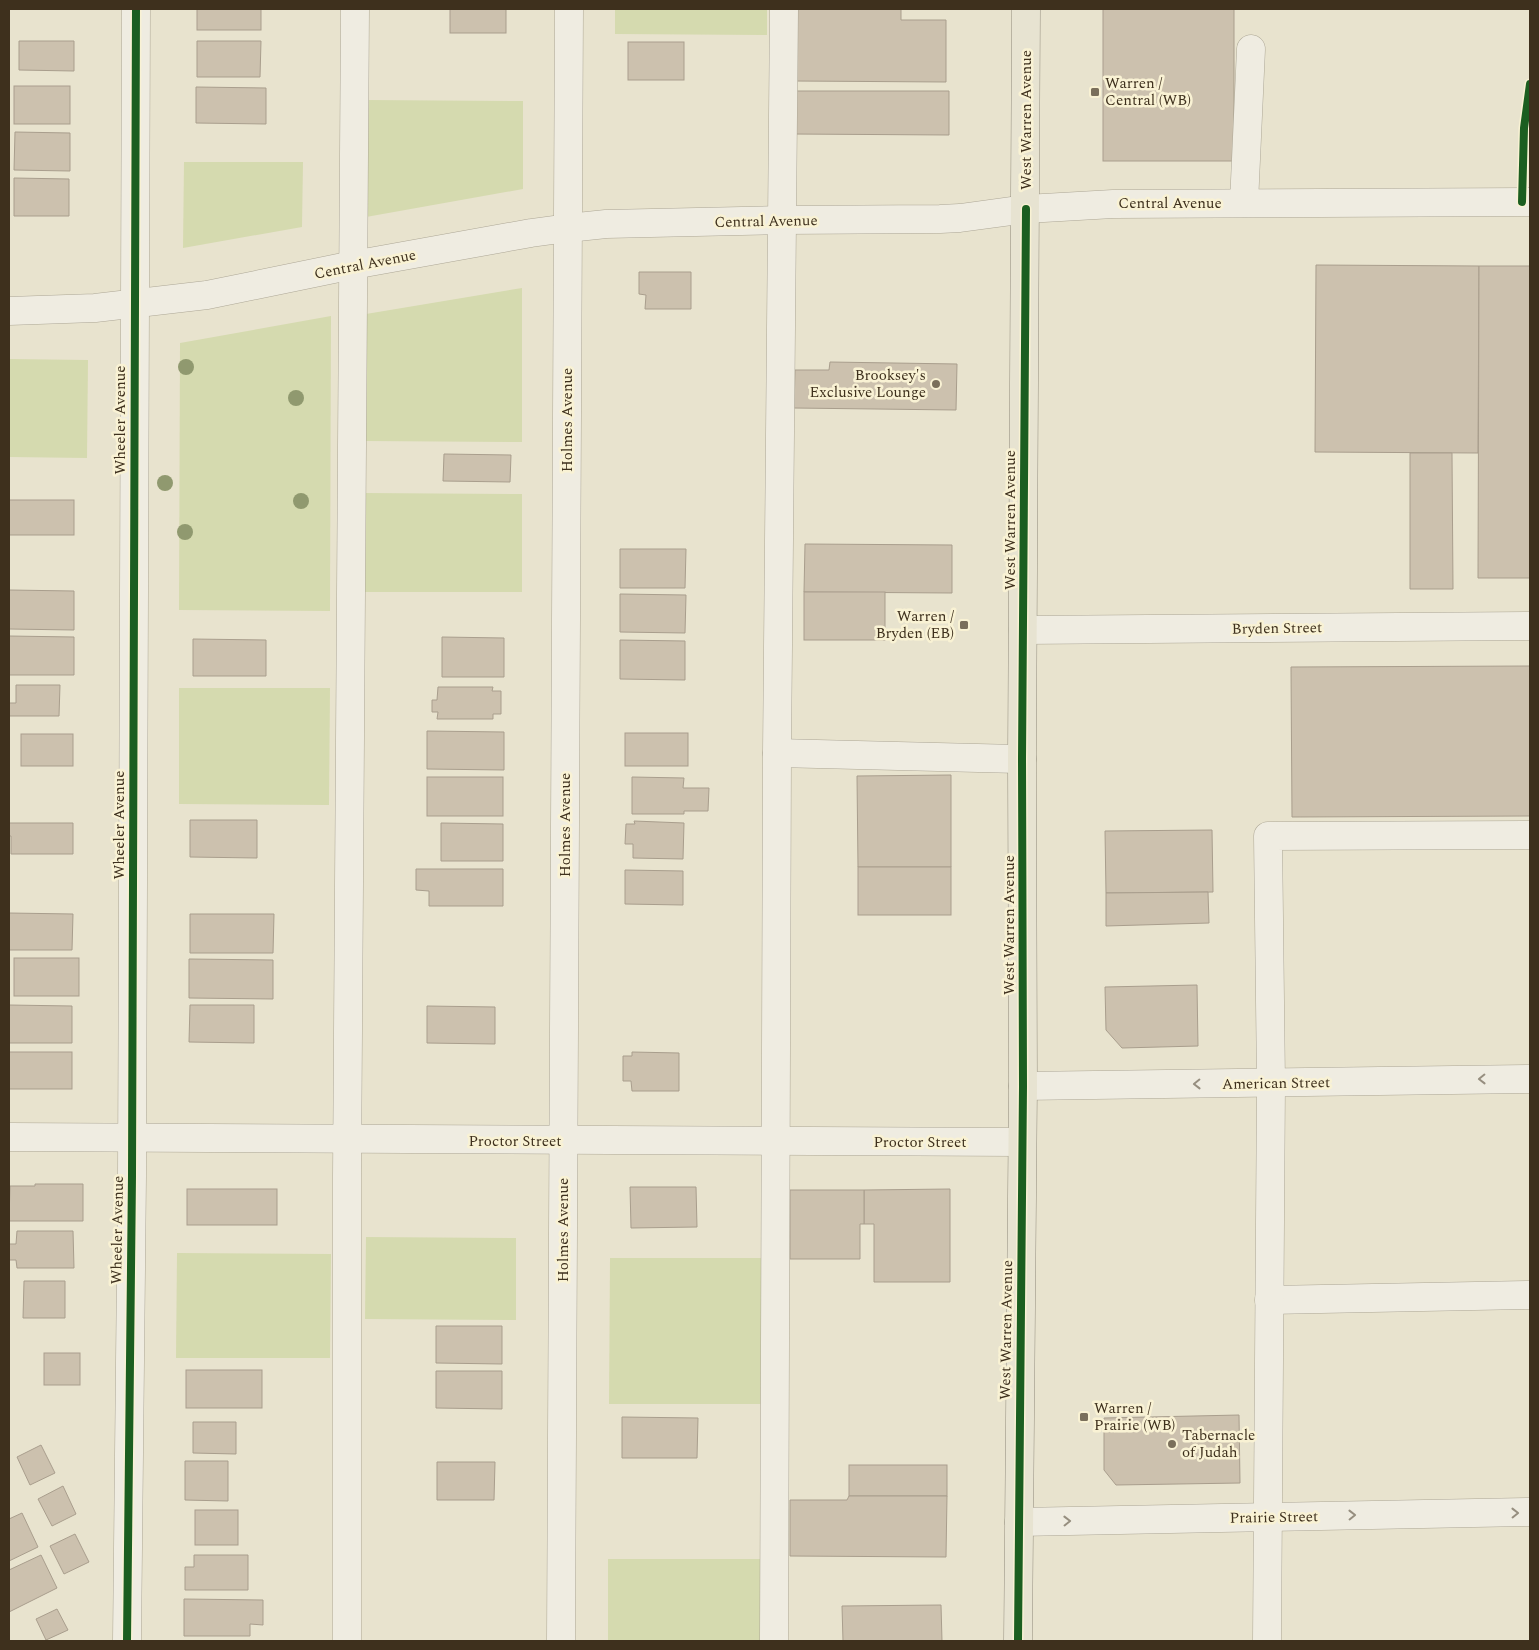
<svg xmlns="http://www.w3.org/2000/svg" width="1539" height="1650" viewBox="0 0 1539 1650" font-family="Spectral,serif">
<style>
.green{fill:#d5daaf}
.building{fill:#ccc1ae;stroke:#a99e8d}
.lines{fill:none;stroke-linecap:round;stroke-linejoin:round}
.minor-casing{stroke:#ada796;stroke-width:29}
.major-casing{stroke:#938d7e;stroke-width:29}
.minor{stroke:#efece1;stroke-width:28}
.major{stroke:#e7e3d1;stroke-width:28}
.cycleway-casing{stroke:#f9f2d4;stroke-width:11}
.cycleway{stroke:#1b5e20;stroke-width:8}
.tree{fill:#90996f}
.oneway{stroke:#968e7f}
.poi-dot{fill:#7a6f5b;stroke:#f9f2d4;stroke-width:2}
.labels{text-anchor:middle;stroke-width:5;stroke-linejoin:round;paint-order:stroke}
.poi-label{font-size:15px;fill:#3e301d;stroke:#f9f2d4;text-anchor:start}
.street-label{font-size:15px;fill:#3e301d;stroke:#f9f2d4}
</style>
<rect width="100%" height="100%" fill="#e8e3ce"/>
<g class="green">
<path d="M615,9H767V35L615,34Z"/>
<path d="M366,100L523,101V189L366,217Z"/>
<path d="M184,162H303L302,227L183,248Z"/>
<path d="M522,288V442L365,441L366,314Z"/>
<path d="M331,316L330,611L179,610L180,343Z"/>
<path d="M9,359L88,360L87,458L9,457Z"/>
<path d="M365,493L522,494V592H365Z"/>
<path d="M179,688H330L329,805L179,804Z"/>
<path d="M366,1237L516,1238V1320L365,1319Z"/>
<path d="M177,1253L331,1254L330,1358H176Z"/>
<path d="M610,1258H764V1404H609Z"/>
<path d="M608,1559H763L762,1641H608Z"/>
</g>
<g class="building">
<rect x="197" y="9" width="64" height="21"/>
<rect x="450" y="9" width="56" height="24"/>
<path d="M794,9H901V20H946V82L794,81Z"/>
<rect x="1103" y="9" width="131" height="152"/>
<path d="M19,41H74V71L19,70Z"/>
<path d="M197,41H261L260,77H197Z"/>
<rect x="628" y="42" width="56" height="38"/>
<rect x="14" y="86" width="56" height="38"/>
<path d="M196,87L266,88V124L196,123Z"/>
<path d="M793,91H949V135L792,134Z"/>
<path d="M15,132L70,133V171L14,170Z"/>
<path d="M14,178L69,179V216H14Z"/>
<path d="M1316,265L1479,266L1478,453L1315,452Z"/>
<path d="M1479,266H1530V578H1478Z"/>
<path d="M639,272H691V309H645L646,295L639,294Z"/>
<path d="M830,362L957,364L956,410L794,408L795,370H829Z"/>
<path d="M1410,453H1452L1453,589H1410Z"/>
<path d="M444,454L511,455L510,482L443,481Z"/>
<rect x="9" y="500" width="65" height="35"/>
<path d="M805,544L952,545V593L804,592Z"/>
<path d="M620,549H686L685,588H620Z"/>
<path d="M9,590L74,591V630L9,629Z"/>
<rect x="804" y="592" width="81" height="48"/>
<path d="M620,594L686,595L685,633L620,632Z"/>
<path d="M9,636L74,637V675H9Z"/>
<path d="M442,637L504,638V677H442Z"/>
<path d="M193,639L266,640V676H193Z"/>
<path d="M620,640L685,641V680L620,679Z"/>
<path d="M1530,666V816L1292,817L1291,667Z"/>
<path d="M16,685H60L59,716H9V703H16Z"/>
<path d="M438,687H493L492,691H501V714H493V719H437L438,712H432V700H437Z"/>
<path d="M427,731L504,732V770L427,769Z"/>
<rect x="625" y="733" width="63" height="33"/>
<rect x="21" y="734" width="52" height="32"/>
<path d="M951,775V867H858L857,776Z"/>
<rect x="427" y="777" width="76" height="39"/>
<path d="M632,777L684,778L683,788H709L708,811H684V814H632Z"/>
<path d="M190,820H257V858L190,857Z"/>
<path d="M634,821L684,823L683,859L633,858V844H625L626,824H635Z"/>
<path d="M9,823H73V854H11V836H9Z"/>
<path d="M441,823L503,824V861H441Z"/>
<path d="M1212,830L1213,892L1106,893L1105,831Z"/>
<rect x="858" y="867" width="93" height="48"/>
<path d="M416,869H503V906H429V891L416,890Z"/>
<path d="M625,870L683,871V905L625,904Z"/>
<path d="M1208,892L1209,923L1106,926V893Z"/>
<path d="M9,913L73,914L72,950H9Z"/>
<path d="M190,914H274L273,953H190Z"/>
<rect x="14" y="958" width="65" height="38"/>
<path d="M189,959L273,960V999L189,998Z"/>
<path d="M1197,985L1198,1046L1122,1048L1106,1030L1105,987Z"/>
<path d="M9,1005L72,1006V1043H9Z"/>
<path d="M190,1005H254V1043L189,1042Z"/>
<path d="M427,1006L495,1007V1044L427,1043Z"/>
<rect x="9" y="1052" width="63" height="37"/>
<path d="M632,1052L679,1053V1091H632L631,1081H623V1056H632Z"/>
<path d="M35,1184H83V1221H9L10,1186H35Z"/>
<path d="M630,1187H696L697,1227L631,1228Z"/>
<rect x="187" y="1189" width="90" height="36"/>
<path d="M950,1189V1282H874V1224H864V1190Z"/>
<path d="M790,1190H864V1224H860V1259H790Z"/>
<path d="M17,1231H73L74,1268H17L16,1260H9V1244H16Z"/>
<path d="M24,1281H65V1318H23Z"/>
<path d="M436,1326H502V1364L436,1363Z"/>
<rect x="44" y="1353" width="36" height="32"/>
<rect x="186" y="1370" width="76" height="38"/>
<path d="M436,1371H502V1409L436,1408Z"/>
<path d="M1239,1415L1240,1483L1116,1485L1104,1470V1418Z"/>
<path d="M622,1417L698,1418L697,1458H622Z"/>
<path d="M193,1422H236V1454L193,1453Z"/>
<path d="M41,1445L55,1473L30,1485L17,1457Z"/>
<path d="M185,1461H228V1501L185,1500Z"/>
<path d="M437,1462H495L494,1500H437Z"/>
<rect x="849" y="1465" width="98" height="31"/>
<path d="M63,1486L76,1514L52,1526L38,1499Z"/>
<path d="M849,1496H947L946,1557L790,1556V1500H847Z"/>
<rect x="195" y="1510" width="43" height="35"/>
<path d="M22,1513L38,1547L9,1561V1519Z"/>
<path d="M75,1534L89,1562L64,1574L50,1546Z"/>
<path d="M41,1555L57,1588L9,1612V1570Z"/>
<path d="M194,1555H248V1590H185V1567H194Z"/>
<path d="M184,1599L263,1600V1625L250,1624V1636H184Z"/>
<path d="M941,1605L942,1641H843L842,1606Z"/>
<path d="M57,1609L68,1630L46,1640L36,1619Z"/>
</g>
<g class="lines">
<g class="minor-casing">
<g id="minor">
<path d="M1244,203L1251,49"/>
<path d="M9,311L95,308L207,295L353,265L531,233L568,228L606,224L782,220L940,219L960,218L1026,209L1113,204L1530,202"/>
<path d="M1023,630L1530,626"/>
<path d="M777,753L1022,759"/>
<path d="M1023,1086L1530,1079"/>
<path d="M9,1137L1022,1142"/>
<path d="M1269,1300L1530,1295"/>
<path d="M1019,1522L1530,1512"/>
<path d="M127,1641L132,1176L136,9"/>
<path d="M347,1641V1177L355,9"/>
<path d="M561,1641L569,9"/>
<path d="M774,1641L777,753L784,9"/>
<path d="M1267,1641L1271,1083L1268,836L1530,835"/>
</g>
</g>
<g class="major-casing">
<path id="major" d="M1018,1641L1023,1086L1022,759L1026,9"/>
</g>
<use href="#minor" class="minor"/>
<use href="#major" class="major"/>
<g class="cycleway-casing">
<g id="cycleway">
<path d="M1522,202L1524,128L1530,84"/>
<path d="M127,1641L132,1176L136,9"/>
<path d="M1018,1641L1023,1086L1022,759L1026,209"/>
</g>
</g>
<use href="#cycleway" class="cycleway"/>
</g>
<g class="tree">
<circle cx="186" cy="367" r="8"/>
<circle cx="296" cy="398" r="8"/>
<circle cx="165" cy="483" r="8"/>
<circle cx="301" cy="501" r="8"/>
<circle cx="185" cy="532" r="8"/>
</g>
<defs><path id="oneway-chevron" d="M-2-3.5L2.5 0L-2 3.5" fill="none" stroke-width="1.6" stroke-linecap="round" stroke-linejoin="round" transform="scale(1.25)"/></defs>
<g class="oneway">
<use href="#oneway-chevron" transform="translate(1482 1079) rotate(179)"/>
<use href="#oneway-chevron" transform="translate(1197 1084) rotate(179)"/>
<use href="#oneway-chevron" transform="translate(1515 1513) rotate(-1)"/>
<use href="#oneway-chevron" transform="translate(1352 1515) rotate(-1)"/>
<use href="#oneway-chevron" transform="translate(1067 1521) rotate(-1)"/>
</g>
<g class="poi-dot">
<rect x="1090" y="87" width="10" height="10" rx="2.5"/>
<circle cx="936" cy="384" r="5"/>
<rect x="959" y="620" width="10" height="10" rx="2.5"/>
<rect x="1079" y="1412" width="10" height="10" rx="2.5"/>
<circle cx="1172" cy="1444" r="5"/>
</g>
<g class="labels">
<g class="poi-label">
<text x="1105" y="88">Warren /<tspan x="1105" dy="17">Central (WB)</tspan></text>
<text x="926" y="380" text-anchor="end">Brooksey's<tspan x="926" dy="17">Exclusive Lounge</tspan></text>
<text x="954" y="621" text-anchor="end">Warren /<tspan x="954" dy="17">Bryden (EB)</tspan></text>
<text x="1094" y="1413">Warren /<tspan x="1094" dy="17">Prairie (WB)</tspan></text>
<text x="1182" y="1440">Tabernacle<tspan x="1182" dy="17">of Judah</tspan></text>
</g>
<g class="street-label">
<text transform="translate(1026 120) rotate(-90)" y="5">West Warren Avenue</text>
<text x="1170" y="208">Central Avenue</text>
<text transform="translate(766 221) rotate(-1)" y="5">Central Avenue</text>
<text transform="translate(365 264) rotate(-11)" y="5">Central Avenue</text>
<text transform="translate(120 420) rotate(-90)" y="5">Wheeler Avenue</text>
<text transform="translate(567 420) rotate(-90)" y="5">Holmes Avenue</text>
<text transform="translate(1010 520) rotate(-90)" y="5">West Warren Avenue</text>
<text transform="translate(1277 628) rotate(-1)" y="5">Bryden Street</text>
<text transform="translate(119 825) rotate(-90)" y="5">Wheeler Avenue</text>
<text transform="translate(565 825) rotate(-90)" y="5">Holmes Avenue</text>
<text transform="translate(1009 925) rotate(-90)" y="5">West Warren Avenue</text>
<text transform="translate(1276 1083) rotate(-1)" y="5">American Street</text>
<text x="515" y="1146">Proctor Street</text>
<text x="920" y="1147">Proctor Street</text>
<text transform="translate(117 1230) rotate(-89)" y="5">Wheeler Avenue</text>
<text transform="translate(563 1230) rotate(-90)" y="5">Holmes Avenue</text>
<text transform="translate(1006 1330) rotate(-89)" y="5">West Warren Avenue</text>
<text transform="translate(1274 1517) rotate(-1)" y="5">Prairie Street</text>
</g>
</g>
<rect width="1539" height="1650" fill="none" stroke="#3e301d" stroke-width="20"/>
</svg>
